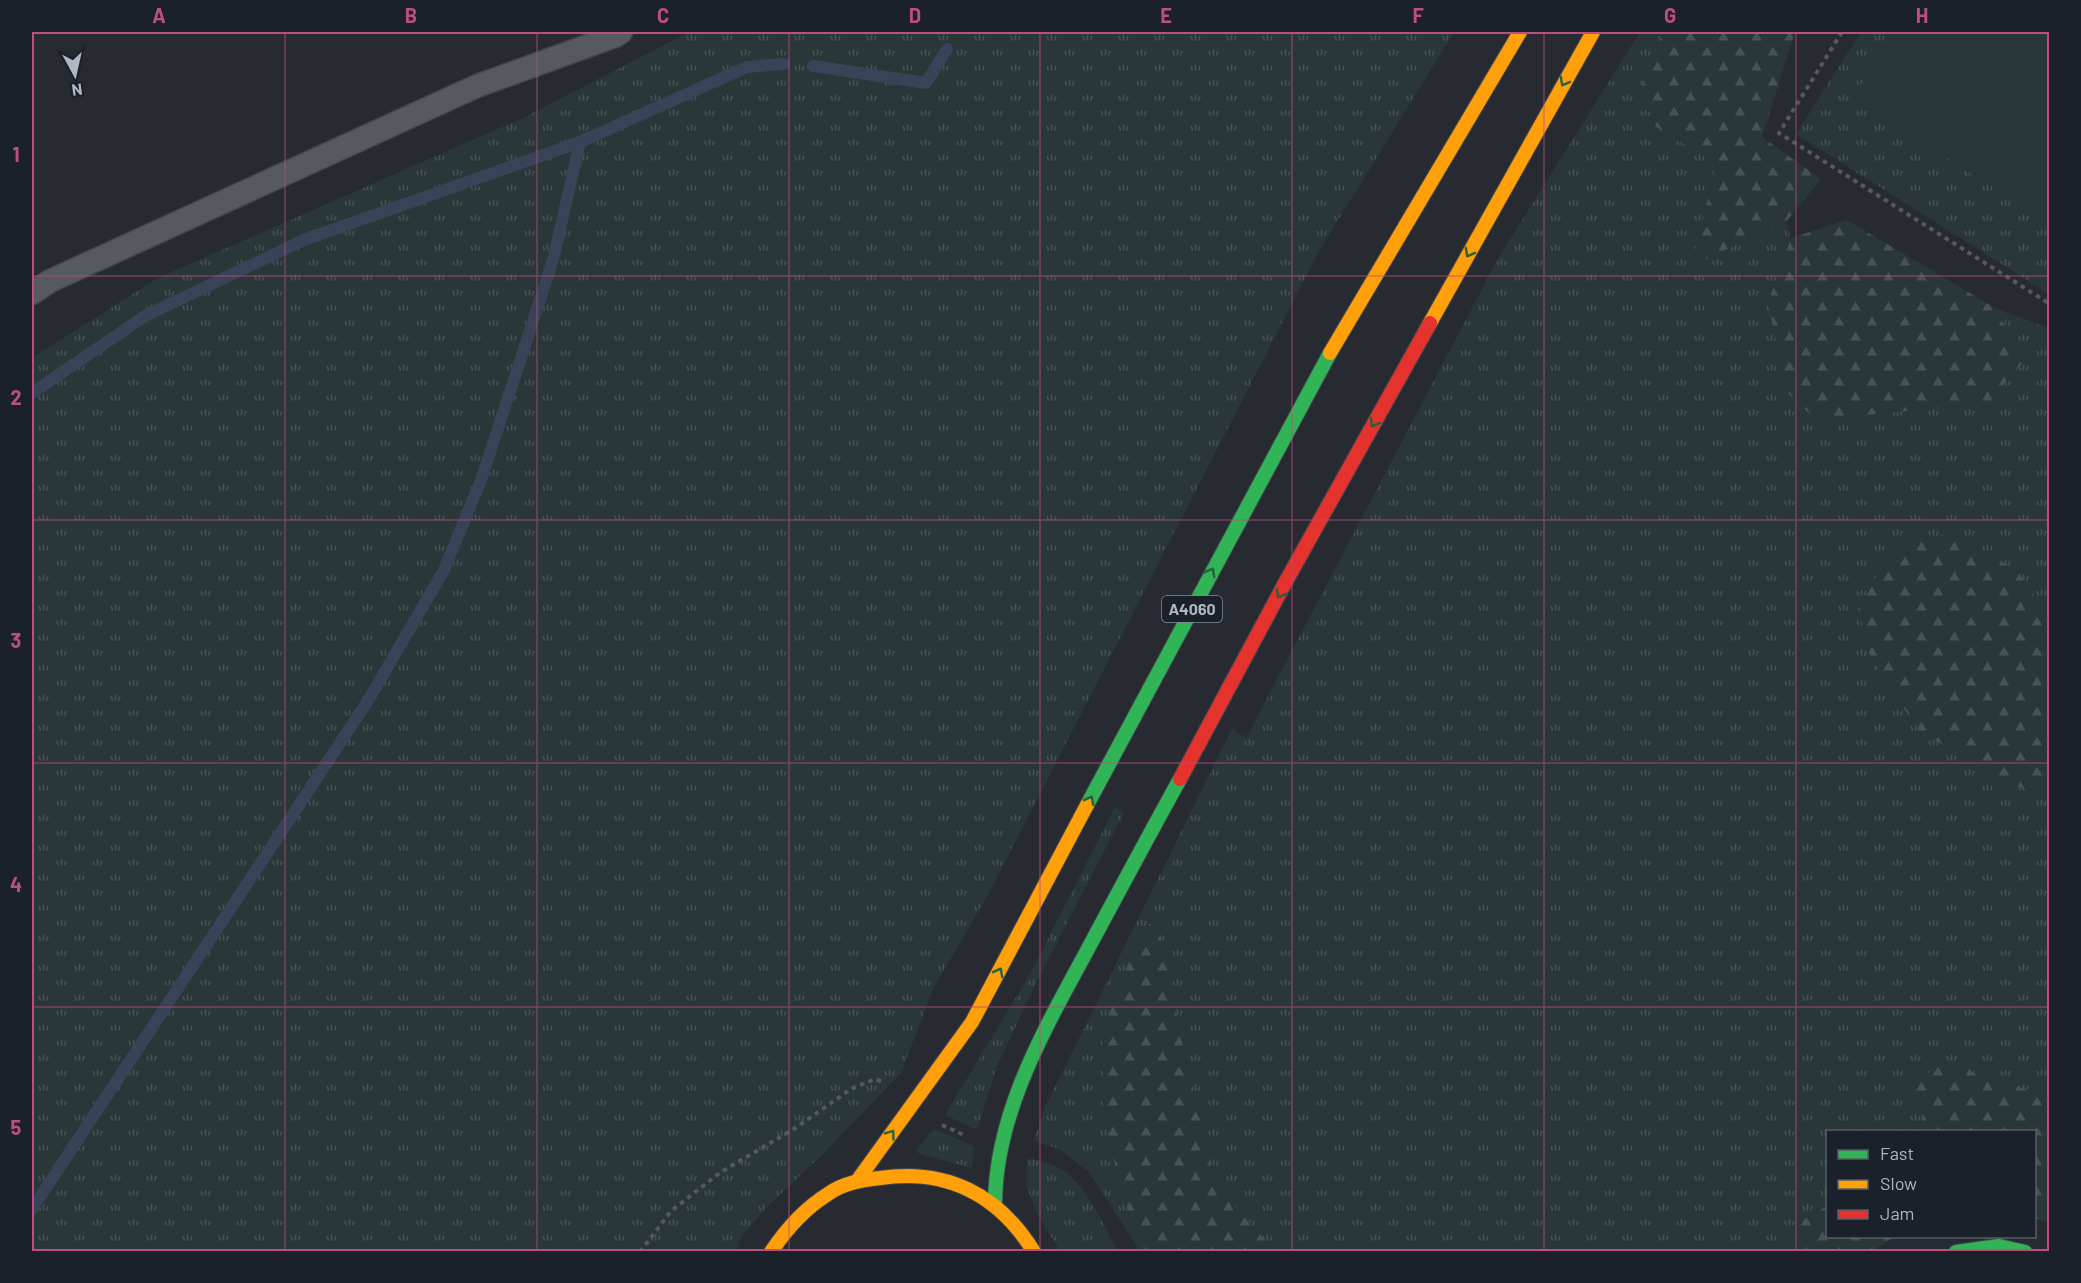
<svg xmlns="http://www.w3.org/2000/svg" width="2081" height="1283" viewBox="0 0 2081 1283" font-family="Barlow,sans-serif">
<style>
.grass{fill:url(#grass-tufts)}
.forest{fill:url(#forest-firs)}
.park{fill:#293739}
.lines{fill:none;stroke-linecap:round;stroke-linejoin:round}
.stream{stroke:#384358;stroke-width:12}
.lane-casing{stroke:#44464c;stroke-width:25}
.fast-casing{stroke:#44464c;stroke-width:16}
.slow-casing{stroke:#44464c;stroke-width:16}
.jam-casing{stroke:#44464c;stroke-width:16}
.path{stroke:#55585d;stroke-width:4;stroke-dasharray:4.5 4.5;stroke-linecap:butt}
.lane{stroke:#565960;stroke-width:22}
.fast{stroke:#30b455;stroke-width:14}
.slow{stroke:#ff9f0a;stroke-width:14}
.jam{stroke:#e5322d;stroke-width:14}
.oneway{stroke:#24633d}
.grid{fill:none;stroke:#bc4f7f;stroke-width:1.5;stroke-opacity:0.55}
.labels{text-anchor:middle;stroke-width:4.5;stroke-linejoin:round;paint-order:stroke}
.shield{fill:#1b212a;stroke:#838994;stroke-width:1.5}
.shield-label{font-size:16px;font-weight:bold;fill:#b0b6c2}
.neatline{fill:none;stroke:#bc4f7f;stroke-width:2}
.grid-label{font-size:20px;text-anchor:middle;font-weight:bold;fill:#bc4f7f}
</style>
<defs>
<pattern id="grass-tufts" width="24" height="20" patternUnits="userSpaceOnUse" patternTransform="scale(1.5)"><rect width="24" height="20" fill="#293739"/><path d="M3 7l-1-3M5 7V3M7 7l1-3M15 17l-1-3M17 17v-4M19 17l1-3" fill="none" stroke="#465254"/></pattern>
<pattern id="forest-firs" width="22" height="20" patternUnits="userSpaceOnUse" patternTransform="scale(1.5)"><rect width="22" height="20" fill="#293739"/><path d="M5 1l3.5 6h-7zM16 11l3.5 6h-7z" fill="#465254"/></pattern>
</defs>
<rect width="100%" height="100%" fill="#272a31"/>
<g class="grass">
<path d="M689,32H1454L1319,251L989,893L933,989L901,1073L822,1155L767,1207L740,1238L737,1251H32V358L158,278L525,117Z"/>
<path d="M1640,32H1665L1640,69L1653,125L1717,162L1692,265L1786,222L1791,238L1768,303L2024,361L1995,308L2049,328V618L2017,570L2029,792L2049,799V1097L1945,1063L1900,1091L1924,1110L1918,1131L1828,1132L1827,1206L1796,1224L1798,1251H1275L1217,1187L1183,1047L1155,913L1127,966L1102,1032L1119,1185L1143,1251H1140L1089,1172L1059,1149L1034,1141L1046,1105L1232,729L1246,738L1499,257Z"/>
<path d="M1861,32H2049V294L1796,134Z"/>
<path d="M1115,807L1124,813L1038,979L997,1066L977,1130L945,1115L1030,974Z"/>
<path d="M934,1129L974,1146L972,1168L919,1154L917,1149Z"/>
<path d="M1027,1158C1035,1160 1043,1161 1050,1164C1084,1176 1102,1222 1117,1251H1060L1040,1219L1027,1188Z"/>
</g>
<g class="forest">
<path d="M1665,32H1795L1762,137L1821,179L1786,222L1691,266L1717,163L1653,125L1640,69Z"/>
<path d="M1847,220L1995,308L2024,361L1987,403L1816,420L1787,392L1768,303L1791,238Z"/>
<path d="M1945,534L2017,570L2049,618V799L2029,792L1920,732L1871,659L1858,609L1890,553Z"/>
<path d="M1156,912L1183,1047L1217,1187L1275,1251H1143L1119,1185L1103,1103L1102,1032L1127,966Z"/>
<path d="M1945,1063L2049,1097V1223L2035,1218L2034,1132L1918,1131L1924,1110L1899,1091Z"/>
<path d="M1827,1206L1828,1236L1894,1237L1873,1251H1798L1796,1224Z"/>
</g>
<path class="park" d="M1895,32H2049V222L1852,99Z"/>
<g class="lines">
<g class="stream">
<path d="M813,66L926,83L947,49"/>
<path d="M32,393L145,316L304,240L580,142L747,67L784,64"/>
<path d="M32,1209L369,699L444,570L481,480L553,260L580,142"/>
</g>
<g class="lane-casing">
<path id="lane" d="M32,293L50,281L477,86L615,36L621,32"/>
</g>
<g class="fast-casing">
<g id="fast">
<path d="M1087,805L1330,353"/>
<path d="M995,1205C995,1112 1046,1027 1089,947C1119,891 1149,835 1180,779"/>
<path d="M1956,1252L1999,1246L2025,1252"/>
</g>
</g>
<g class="slow-casing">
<g id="slow">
<path d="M1430,323L1593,32"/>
<path d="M1330,353L1520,32"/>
<path d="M857,1181L972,1022L1087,805"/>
<path d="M771,1252C787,1228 804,1209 828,1194C843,1183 862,1180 880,1178C947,1168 999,1195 1034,1252"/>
</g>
</g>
<g class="jam-casing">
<path id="jam" d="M1180,779L1285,583L1430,323"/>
</g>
<g class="path">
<path d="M1842,32L1779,133L2050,304"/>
<path d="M942,1125L966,1136"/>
<path d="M640,1252L671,1211L721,1172L794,1129L851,1089L875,1079L885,1083"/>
</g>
<use href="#lane" class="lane"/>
<use href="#fast" class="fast"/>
<use href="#slow" class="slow"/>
<use href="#jam" class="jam"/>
</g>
<defs><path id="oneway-chevron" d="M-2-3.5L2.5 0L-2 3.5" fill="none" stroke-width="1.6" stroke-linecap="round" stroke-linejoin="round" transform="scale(1.5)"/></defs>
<g class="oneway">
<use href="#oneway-chevron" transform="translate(1564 82) rotate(119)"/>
<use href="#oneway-chevron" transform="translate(1469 253) rotate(119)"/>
<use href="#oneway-chevron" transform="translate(1374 423) rotate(119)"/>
<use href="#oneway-chevron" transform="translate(1211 572) rotate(-62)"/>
<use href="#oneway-chevron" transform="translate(1280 594) rotate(118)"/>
<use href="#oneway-chevron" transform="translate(1090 800) rotate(-62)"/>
<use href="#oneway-chevron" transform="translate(999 972) rotate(-62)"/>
<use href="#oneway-chevron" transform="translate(891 1134) rotate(-54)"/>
</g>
<path class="grid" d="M285,32V1252M537,32V1252M789,32V1252M1040,32V1252M1292,32V1252M1544,32V1252M1796,32V1252M32,276H2050M32,520H2050M32,763H2050M32,1007H2050"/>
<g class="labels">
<rect class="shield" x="1162" y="596" width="60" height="26" rx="4.5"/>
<g class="shield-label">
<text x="1192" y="615">A4060</text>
</g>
</g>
<rect width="2081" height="1283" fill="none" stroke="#1b212a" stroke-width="66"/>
<rect x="1826" y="1130" width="210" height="108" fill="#1b212a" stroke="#575d67" stroke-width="1.5"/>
<rect x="1838" y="1150" width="30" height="9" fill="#30b455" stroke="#575d67" stroke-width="1.5"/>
<text x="1880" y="1160" font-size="18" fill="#b0b6c2">Fast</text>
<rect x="1838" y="1180" width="30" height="9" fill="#ff9f0a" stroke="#575d67" stroke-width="1.5"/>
<text x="1880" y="1190" font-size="18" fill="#b0b6c2">Slow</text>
<rect x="1838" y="1210" width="30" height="9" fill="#e5322d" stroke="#575d67" stroke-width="1.5"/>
<text x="1880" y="1220" font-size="18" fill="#b0b6c2">Jam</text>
<g transform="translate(75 75) rotate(172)" stroke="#1b212a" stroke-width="4.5" paint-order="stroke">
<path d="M0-4.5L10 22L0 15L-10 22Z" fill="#b0b6c2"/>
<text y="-9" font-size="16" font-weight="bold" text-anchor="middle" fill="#b0b6c2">N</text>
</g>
<rect x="33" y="33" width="2015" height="1217" class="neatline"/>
<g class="grid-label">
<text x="159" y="23">A</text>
<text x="411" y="23">B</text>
<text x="663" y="23">C</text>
<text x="915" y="23">D</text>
<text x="1166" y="23">E</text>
<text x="1418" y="23">F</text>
<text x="1670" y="23">G</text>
<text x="1922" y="23">H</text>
<text x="16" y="162">1</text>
<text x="16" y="405">2</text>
<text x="16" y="648">3</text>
<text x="16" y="892">4</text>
<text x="16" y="1135">5</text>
</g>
</svg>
